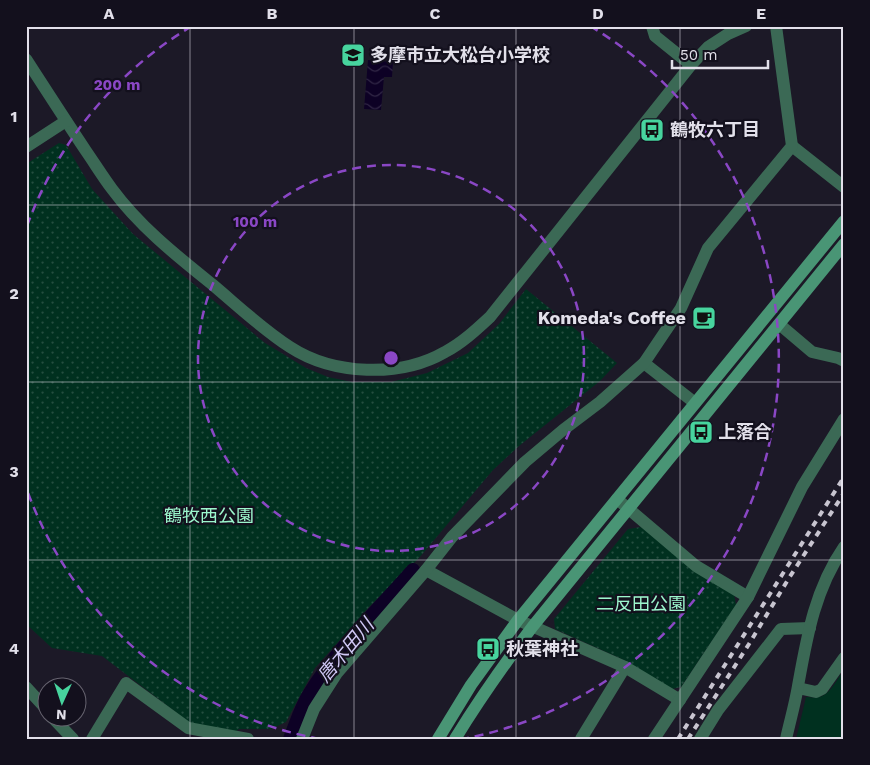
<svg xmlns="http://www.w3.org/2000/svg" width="870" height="765" viewBox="0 0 870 765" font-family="'Work Sans','Noto Sans JP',sans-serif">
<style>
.green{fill:#00301f}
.park{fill:url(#park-dots)}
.water{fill:url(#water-waves)}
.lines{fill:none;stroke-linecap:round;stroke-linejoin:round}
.canal{stroke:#0d0125;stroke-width:14}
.minor{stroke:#3b6955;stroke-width:12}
.tertiary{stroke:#3b6955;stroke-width:12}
.secondary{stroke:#499575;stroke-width:12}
.rail{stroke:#c8c5d0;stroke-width:4;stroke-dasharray:6 6;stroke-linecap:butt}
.grid{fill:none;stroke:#e2e0ea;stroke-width:1;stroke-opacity:0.55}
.ring{fill:none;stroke:#8a47c5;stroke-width:2.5;stroke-dasharray:9 6}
.labels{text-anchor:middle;stroke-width:4.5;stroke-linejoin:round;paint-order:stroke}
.poi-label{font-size:18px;font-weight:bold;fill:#e2e0ea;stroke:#13101d;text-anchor:start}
.park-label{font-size:18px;fill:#9cf6cd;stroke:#13101d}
.water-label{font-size:19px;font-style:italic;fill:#d0c8f5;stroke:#13101d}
.centre{fill:#8a47c5;stroke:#13101d;stroke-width:2.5}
.ring-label{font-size:15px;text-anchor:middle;font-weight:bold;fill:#8a47c5;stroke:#13101d;stroke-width:4.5;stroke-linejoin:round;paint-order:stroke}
.neatline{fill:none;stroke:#e2e0ea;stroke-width:2}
.grid-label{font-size:16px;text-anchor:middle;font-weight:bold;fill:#e2e0ea}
</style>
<defs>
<pattern id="park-dots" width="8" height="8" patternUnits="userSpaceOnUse" patternTransform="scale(1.25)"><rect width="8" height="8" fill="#00301f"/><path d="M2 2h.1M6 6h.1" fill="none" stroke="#254e40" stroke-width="1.8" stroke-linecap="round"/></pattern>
<pattern id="water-waves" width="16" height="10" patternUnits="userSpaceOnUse" patternTransform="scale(1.25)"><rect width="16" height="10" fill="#0d0125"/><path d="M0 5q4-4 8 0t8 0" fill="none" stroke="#302645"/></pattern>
</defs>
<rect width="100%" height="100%" fill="#1c1927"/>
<path class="green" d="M844,669V739H796L806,697C810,697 815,698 819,697C830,695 838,678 844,669Z"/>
<g class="park">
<path d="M59,143L66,145L92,189L133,234L265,343L306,368L328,377L352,382H391L427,373L468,353L499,324L526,289L617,363L600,381L519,446L493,470L419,558L370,606L315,668L286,722L271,729H239L235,732L190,723L102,656L52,648L26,624V164Z"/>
<path d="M641,527L734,594L736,605L681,687L672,689L624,660L555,629L554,619L628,529Z"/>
</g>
<path class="water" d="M368,60L393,62L392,77H384L381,110L364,109Z"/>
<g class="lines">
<path class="canal" d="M290,739C296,724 301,707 310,693C338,648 378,610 413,570"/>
<g class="minor">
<path d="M652,26L655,36L691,65"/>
<path d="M792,146L844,187"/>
<path d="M779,324L812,352L838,358L844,361"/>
<path d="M644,363L695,403"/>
<path d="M617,499L696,566L748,597"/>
<path d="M426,570L518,620L625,667L680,700"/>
<path d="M26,687L48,711"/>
<path d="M798,688L816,692L822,689L844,658"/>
<path d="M53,718L73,739"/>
<path d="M92,739L126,683L188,728L248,739"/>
<path d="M302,739L314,709L337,673L426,570L452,537L525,462L563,430L600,402L644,363L681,308L708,248L792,146L776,26"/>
<path d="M581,739L625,667"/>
<path d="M654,739L748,597L802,487L844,419"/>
<path d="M700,739L718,710L781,629L810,628"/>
<path d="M786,739C790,721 795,704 798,686C807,636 815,589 844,547"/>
</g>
<g class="tertiary">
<path d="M26,59C46,90 66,121 86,151C95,164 103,177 112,189C140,227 177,256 213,285C238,306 262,329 290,347C333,375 400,378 445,352C462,343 476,330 490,317L691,65L708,47L728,34L746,26"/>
<path d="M26,147L66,121"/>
</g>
<g class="secondary">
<path d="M438,739L471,685L518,620L844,221"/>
<path d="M455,739C479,700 505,663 533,626L844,244"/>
</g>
<g class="rail">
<path d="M678,739L844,477"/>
<path d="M688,739L749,644L789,578L844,493"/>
</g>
</g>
<path class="grid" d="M190,26V739M354,26V739M516,26V739M680,26V739M26,205H844M26,382H844M26,560H844"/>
<g class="ring">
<circle cx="391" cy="358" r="193"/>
<path d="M320 739A387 387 0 0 1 27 490M27 226A387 387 0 0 1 192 26M590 26A387 387 0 0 1 462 739"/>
</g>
<defs>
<g id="school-square" transform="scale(1.25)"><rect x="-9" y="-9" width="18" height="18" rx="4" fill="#47d49e" stroke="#13101d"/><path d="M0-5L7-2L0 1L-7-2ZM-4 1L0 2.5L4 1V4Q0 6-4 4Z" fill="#111"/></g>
<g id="bus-square" transform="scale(1.25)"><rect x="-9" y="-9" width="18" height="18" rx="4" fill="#47d49e" stroke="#13101d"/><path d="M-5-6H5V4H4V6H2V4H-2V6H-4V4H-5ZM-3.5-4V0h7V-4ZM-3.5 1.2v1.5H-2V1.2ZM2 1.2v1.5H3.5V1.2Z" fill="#111"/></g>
<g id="cafe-square" transform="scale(1.25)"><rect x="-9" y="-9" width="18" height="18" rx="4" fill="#47d49e" stroke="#13101d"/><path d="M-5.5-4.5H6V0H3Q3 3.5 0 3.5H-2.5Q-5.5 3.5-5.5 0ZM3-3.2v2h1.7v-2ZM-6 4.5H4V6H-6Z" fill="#111"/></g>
</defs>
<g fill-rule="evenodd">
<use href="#school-square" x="353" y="55"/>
<use href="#bus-square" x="652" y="130"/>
<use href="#cafe-square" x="704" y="318"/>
<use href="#bus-square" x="701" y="432"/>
<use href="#bus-square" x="488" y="649"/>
</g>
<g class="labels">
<g class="poi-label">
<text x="370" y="61">多摩市立大松台小学校</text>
<text x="670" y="136">鶴牧六丁目</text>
<text x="686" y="324" text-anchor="end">Komeda's Coffee</text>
<text x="718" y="438">上落合</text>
<text x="506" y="655">秋葉神社</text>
</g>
<g class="park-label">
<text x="209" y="522">鶴牧西公園</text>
<text x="641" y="610">二反田公園</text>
</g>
<g class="water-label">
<text transform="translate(345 650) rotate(-50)" y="7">唐木田川</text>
</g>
</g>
<circle cx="391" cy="358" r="8" class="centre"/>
<g class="ring-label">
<text x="117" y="90">200 m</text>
<text x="255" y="227">100 m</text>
</g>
<rect width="870" height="765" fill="none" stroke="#13101d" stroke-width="55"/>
<g transform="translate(62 702) rotate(183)"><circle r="24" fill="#13101d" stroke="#66636f"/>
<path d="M0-4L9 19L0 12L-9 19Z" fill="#47d49e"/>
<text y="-8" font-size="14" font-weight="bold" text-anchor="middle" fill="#e2e0ea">N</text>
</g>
<path d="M672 60v8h96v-8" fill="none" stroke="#e2e0ea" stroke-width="2.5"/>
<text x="680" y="60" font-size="15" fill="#e2e0ea" stroke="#13101d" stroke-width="4" paint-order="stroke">50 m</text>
<rect x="28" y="28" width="814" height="710" class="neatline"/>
<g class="grid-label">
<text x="109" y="19">A</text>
<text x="272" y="19">B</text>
<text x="435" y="19">C</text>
<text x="598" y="19">D</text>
<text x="761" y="19">E</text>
<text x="14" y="122">1</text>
<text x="14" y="299">2</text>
<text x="14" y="477">3</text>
<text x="14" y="654">4</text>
</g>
</svg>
